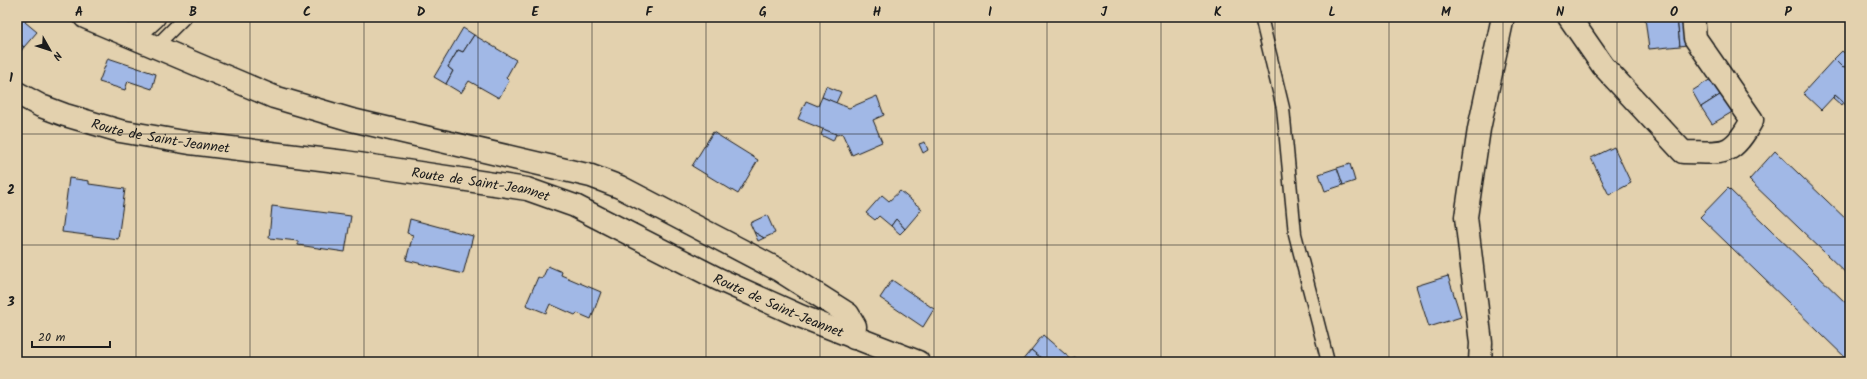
<svg xmlns="http://www.w3.org/2000/svg" width="1867" height="379" viewBox="0 0 1867 379" font-family="Kalam,sans-serif">
<style>
.building{fill:#a1b8e6;stroke:#1c1c1c}
.lines{fill:none;stroke-linecap:round;stroke-linejoin:round}
.lane-casing{stroke:#1c1c1c;stroke-width:15}
.street-casing{stroke:#1c1c1c;stroke-width:25}
.secondary-casing{stroke:#1c1c1c;stroke-width:25}
.lane{stroke:#e3d1ae;stroke-width:12}
.street{stroke:#e3d1ae;stroke-width:22}
.secondary{stroke:#e3d1ae;stroke-width:22}
.grid{fill:none;stroke:#1c1c1c;stroke-width:1;stroke-opacity:0.55}
.labels{text-anchor:middle;stroke-width:3.5;stroke-linejoin:round;paint-order:stroke}
.street-label{font-size:14px;fill:#1c1c1c;stroke:#e3d1ae}
.neatline{fill:none;stroke:#1c1c1c;stroke-width:1.5}
.grid-label{font-size:13px;text-anchor:middle;font-weight:bold;fill:#1c1c1c}
</style>
<rect width="100%" height="100%" fill="#e3d1ae"/>
<filter id="ink" filterUnits="userSpaceOnUse"><feTurbulence type="fractalNoise" baseFrequency=".025" numOctaves="2"/><feDisplacementMap in="SourceGraphic" scale="8" xChannelSelector="R" yChannelSelector="G"/><feConvolveMatrix kernelMatrix="1 2 1 2 8 2 1 2 1" color-interpolation-filters="sRGB"/></filter>
<g filter="url(#ink)">
<g class="building">
<path d="M17,17H25L27,19L25,22L37,32L24,47L17,42Z"/>
<path d="M1639,17H1677L1680,46L1649,49L1645,18L1640,19Z"/>
<path d="M1677,17H1683L1686,45L1680,46Z"/>
<path d="M463,28L474,35L463,52L458,50L448,67L453,71L446,84L434,77Z"/>
<path d="M474,35L516,60L506,78L509,81L499,98L469,81L461,93L446,84L453,71L448,67L458,50L463,52Z"/>
<path d="M17,42L24,47L18,55L17,54Z"/>
<path d="M1842,51L1850,58V69L1846,66L1843,68L1834,59Z"/>
<path d="M108,58L156,74L152,89L128,81L125,90L99,82Z"/>
<path d="M1834,59L1843,68L1846,66L1850,69V109L1835,95L1821,110L1803,93Z"/>
<path d="M1714,77L1723,93L1701,107L1692,91Z"/>
<path d="M826,86L841,92L836,103L822,97Z"/>
<path d="M1723,93L1734,111L1712,124L1701,107Z"/>
<path d="M1835,95L1843,102L1841,105L1833,98Z"/>
<path d="M877,96L884,115L873,120L882,142L852,155L842,133L837,135L798,119L806,101L818,106L822,97L849,108Z"/>
<path d="M823,129L836,134L833,141L821,135Z"/>
<path d="M713,132L758,160L738,194L692,166Z"/>
<path d="M925,142L928,150L923,153L919,144Z"/>
<path d="M1614,147L1631,183L1609,195L1591,158Z"/>
<path d="M1775,151L1850,223V277L1749,180Z"/>
<path d="M1350,164L1355,181L1343,185L1337,168Z"/>
<path d="M1337,168L1343,185L1325,191L1319,174Z"/>
<path d="M69,178L89,181V184L125,189L118,239L62,232Z"/>
<path d="M1728,188L1850,307V362L1700,217Z"/>
<path d="M900,191L922,209L905,229L896,219L891,226L879,216L875,220L866,213L882,195L889,201Z"/>
<path d="M272,206L351,216L345,252L298,245V241L269,238Z"/>
<path d="M767,215L775,233L764,238L754,232L750,223Z"/>
<path d="M410,219L473,236L463,274L406,260L413,235L407,233Z"/>
<path d="M896,219L905,229L900,234L891,226Z"/>
<path d="M754,232L764,238L758,241Z"/>
<path d="M548,266L562,272L561,275L601,292L591,319L577,313L575,315L550,304L546,313L526,305L538,277L542,279Z"/>
<path d="M1448,276L1461,317L1429,327L1416,286Z"/>
<path d="M892,280L934,309L923,327L880,298Z"/>
<path d="M1043,335L1072,360L1075,358L1079,362H1046L1031,350Z"/>
<path d="M1031,350L1046,362H1021Z"/>
</g>
<g class="lines">
<g class="lane-casing">
<g id="lane">
<path d="M1261,17L1283,108L1295,234L1328,362"/>
<path d="M156,46L185,17"/>
</g>
</g>
<g class="street-casing">
<g id="street">
<path d="M85,17L274,97L352,120L591,176L620,187L779,270L848,314L855,326L854,338"/>
<path d="M1569,17L1603,66L1683,152C1723,152 1731,159 1752,120L1695,38L1693,17"/>
<path d="M133,36L154,17"/>
<path d="M1480,362L1481,343L1466,217L1479,129L1503,17"/>
</g>
</g>
<g class="secondary-casing">
<g id="secondary">
<path id="s1" d="M17,93L41,106L65,115L120,131L190,143L345,162L527,189L575,206L718,279L800,316L918,362"/>
</g>
</g>
<use href="#lane" class="lane"/>
<use href="#street" class="street"/>
<use href="#secondary" class="secondary"/>
</g>
</g>
<path class="grid" d="M136,17V362M250,17V362M364,17V362M478,17V362M592,17V362M706,17V362M820,17V362M934,17V362M1047,17V362M1161,17V362M1275,17V362M1389,17V362M1503,17V362M1617,17V362M1731,17V362M17,134H1850M17,245H1850"/>
<g class="labels">
<g class="street-label">
<text dy="5" stroke="none"><textPath href="#s1" startOffset="151">Route de Saint-Jeannet</textPath></text>
<text dy="5" stroke="none"><textPath href="#s1" startOffset="475">Route de Saint-Jeannet</textPath></text>
<text dy="5" stroke="none"><textPath href="#s1" startOffset="799">Route de Saint-Jeannet</textPath></text>
</g>
</g>
<rect width="1867" height="379" fill="none" stroke="#e3d1ae" stroke-width="44"/>
<g transform="translate(50 50) rotate(129)" stroke="#e3d1ae" stroke-width="3" paint-order="stroke">
<path d="M0-3L7 15L0 10L-7 15Z" fill="#1c1c1c"/>
<text y="-6" font-size="11" font-weight="bold" text-anchor="middle" fill="#1c1c1c">N</text>
</g>
<path d="M32 341v6h78v-6" fill="none" stroke="#1c1c1c" stroke-width="2"/>
<text x="38" y="341" font-size="12" fill="#1c1c1c" stroke="#e3d1ae" stroke-width="3" paint-order="stroke">20 m</text>
<rect x="22" y="22" width="1823" height="335" class="neatline"/>
<g class="grid-label">
<text x="79" y="16">A</text>
<text x="193" y="16">B</text>
<text x="307" y="16">C</text>
<text x="421" y="16">D</text>
<text x="535" y="16">E</text>
<text x="649" y="16">F</text>
<text x="763" y="16">G</text>
<text x="877" y="16">H</text>
<text x="990" y="16">I</text>
<text x="1104" y="16">J</text>
<text x="1218" y="16">K</text>
<text x="1332" y="16">L</text>
<text x="1446" y="16">M</text>
<text x="1560" y="16">N</text>
<text x="1674" y="16">O</text>
<text x="1788" y="16">P</text>
<text x="11" y="82">1</text>
<text x="11" y="194">2</text>
<text x="11" y="306">3</text>
</g>
</svg>
